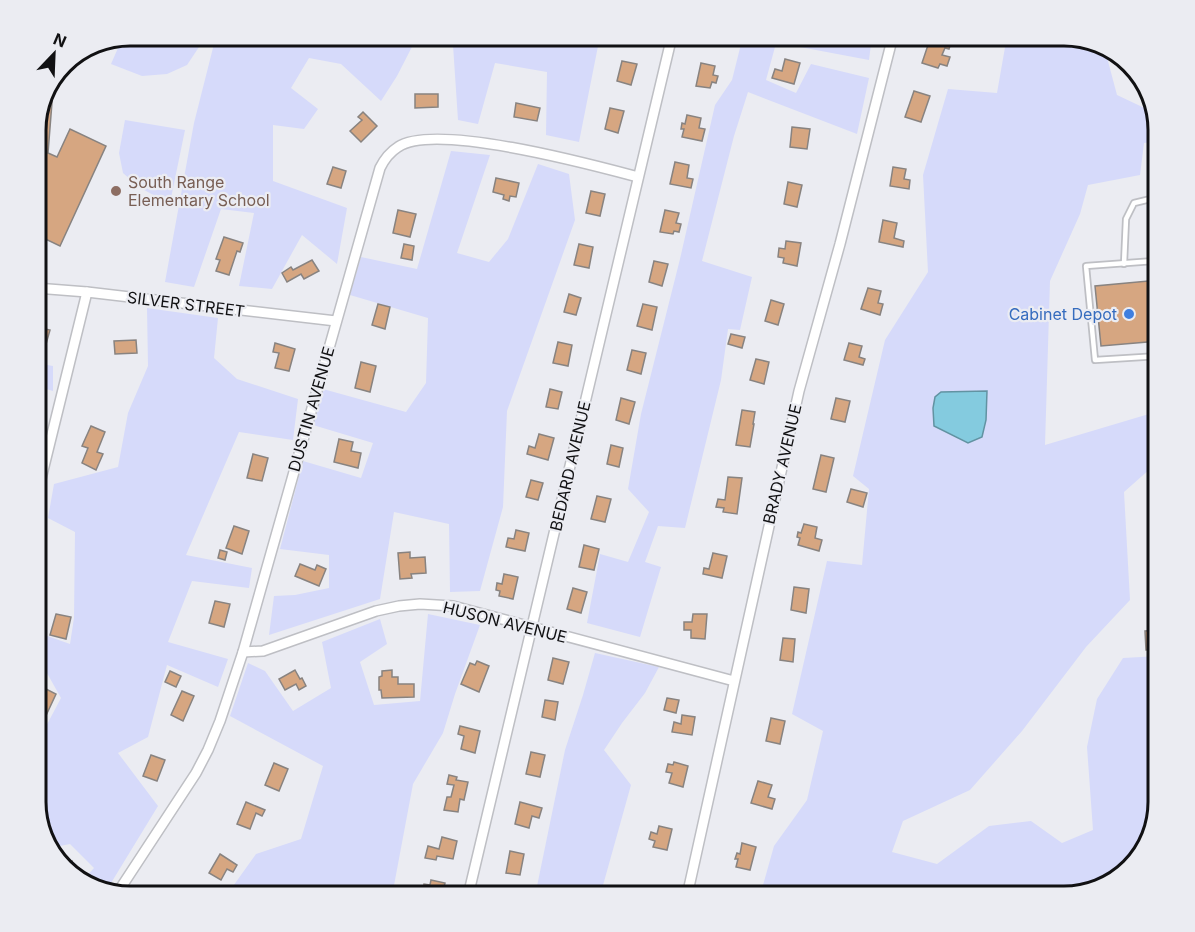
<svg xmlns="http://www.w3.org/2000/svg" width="1195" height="932" viewBox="0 0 1195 932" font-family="Inter,sans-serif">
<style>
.green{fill:#d6dafa;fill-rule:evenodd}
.water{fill:#84cbdf;stroke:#6293a2;stroke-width:1.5}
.building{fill:#d6a681;stroke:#888380;stroke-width:1.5}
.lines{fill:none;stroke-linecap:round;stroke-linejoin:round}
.lane-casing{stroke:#bebfc4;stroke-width:8}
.street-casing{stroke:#bebfc4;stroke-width:12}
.lane{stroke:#fff;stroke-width:4.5}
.street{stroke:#fff;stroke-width:9}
.education-dot{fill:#8d6e63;stroke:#ebecf2;stroke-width:2}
.shop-dot{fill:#3f7fe0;stroke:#ebecf2;stroke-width:2}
.labels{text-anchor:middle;stroke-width:4.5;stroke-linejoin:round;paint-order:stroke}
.education-label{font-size:16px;fill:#785e54;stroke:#ebecf2;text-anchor:start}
.street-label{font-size:16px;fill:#111113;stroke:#ebecf2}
.shop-label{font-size:16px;fill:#366cbe;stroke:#ebecf2;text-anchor:end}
.rim{fill:none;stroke:#111113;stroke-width:3}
</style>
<rect width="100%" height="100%" fill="#ebecf2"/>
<g class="green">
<path d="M130,36H204L199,47L187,65L167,74L142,76L111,64L122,39Z"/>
<path d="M216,36H436L438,38L442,36H600L579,142L546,135L547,72L495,63L478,124L458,120L453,45L416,39L397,76L381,101L341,64L309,58L291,88L318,109L304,129L273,125V181L347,208L337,264L302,235L272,289L239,286L254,213L221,209L194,287L165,282L194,123Z"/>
<path d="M742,36H778L766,80L796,93L811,64L869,78L857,134L748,92L734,136L702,261L752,277L740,330L728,329L721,380L685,528L658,526L645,562L661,567L640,637L587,623L600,554L628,562L649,512L628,489L641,414L680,259L715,105L732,80L742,40Z"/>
<path d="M788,36H872L869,60L800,47Z"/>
<path d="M1007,36H1065L1105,50L1117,95L1155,113L1159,130V141L1144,143L1140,175L1088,185L1080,214L1050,281L1045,445L1159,411V461L1124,492L1130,600L1086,647L1022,731L970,790L903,821L892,852L937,864L989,826L1031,821L1062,843L1093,830L1087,747L1097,699L1123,658L1159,656V802L1139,859L1106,886L1065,896H760L774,846L807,800L823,731L792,714L827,561L862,565L869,489L853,476L885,340L928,272L923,175L948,89L997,93ZM987,391L982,437L967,443L934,426L941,392Z"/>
<path d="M125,120L185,130L171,198L155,196L139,187L123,173L119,153Z"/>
<path d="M451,151L490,155L457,253L489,262L508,239L538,164L569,174L575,220L507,411L503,507L480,591L450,592L449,524L394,512L380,599L269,635L274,596L295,595L329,588V555L280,549L303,461L361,478L373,443L313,425L323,389L406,412L426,383L428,318L350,295L361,257L417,269Z"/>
<path d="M147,308L218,318L214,358L237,379L298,399L293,440L239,432L186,555L252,568L249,588L192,581L168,642L228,659L218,687L167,665L148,737L118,753L158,806L108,888L83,880L94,868L70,844L49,848L46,844L36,807V730L43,732L61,698L43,666L36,662V632L70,644L74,618L75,532L48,518L54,484L118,467L128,413L148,366Z"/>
<path d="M36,363L53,366V391L36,386Z"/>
<path d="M428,614L480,625L455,694L443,733L413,784L392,896H226L256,854L301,839L323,766L230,716L248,663L265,671L293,711L331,688L322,642L380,619L387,644L360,662L374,705L420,701Z"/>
<path d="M595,653L659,667L645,693L622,723L604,750L631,785L600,896H535L565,750L583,695Z"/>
</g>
<path class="water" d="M987,391L986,420L982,437L968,443L934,426L933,408L935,397L941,392Z"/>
<g class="building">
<path d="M931,36H953L949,49L945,48L942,55L950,57L947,66L940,64L938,68L922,63Z"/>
<path d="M785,59L800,63L794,84L772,78L775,69L782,71Z"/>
<path d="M622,61L637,64L631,85L617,81Z"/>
<path d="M701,63L715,66L713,75L718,76L716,83L712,82L710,88L696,86Z"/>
<path d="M53,90L48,153L57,157L70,129L106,146L60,246L39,236L43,228L36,225V124Z"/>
<path d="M914,91L930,96L921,122L905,117Z"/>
<path d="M415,94H438V107L415,108Z"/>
<path d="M516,103L540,108L537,121L514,117Z"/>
<path d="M610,108L624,111L618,133L605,129Z"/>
<path d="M363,112L377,126L361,142L350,131L362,120L358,117Z"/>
<path d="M687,115L701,118L699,128L705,129L702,141L682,137L684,129H681L682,123L685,124Z"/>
<path d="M792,127L810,129L807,149L790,147Z"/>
<path d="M675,162L689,165L687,178L693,179L691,188L670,184Z"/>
<path d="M333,167L346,171L341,188L327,184Z"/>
<path d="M893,167L906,169L904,179L910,180L909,189L890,186Z"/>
<path d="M496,178L519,183L516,197L510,196L509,201L503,199L504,195L493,192Z"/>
<path d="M788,182L802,185L797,207L784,204Z"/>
<path d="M591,191L605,194L600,216L586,213Z"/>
<path d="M398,210L416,214L410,237L393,233Z"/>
<path d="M665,210L679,213L676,223L681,224L679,232L674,231L673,234L660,232Z"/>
<path d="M883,220L897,223L894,238L904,241L903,247L879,242Z"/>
<path d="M224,237L243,243L240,252L237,251L229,275L216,271L220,260L216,259Z"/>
<path d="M786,241L801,243L797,266L783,263L784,258L778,257L779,248L785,249Z"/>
<path d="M404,244L414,246L412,260L401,258Z"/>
<path d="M579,244L593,247L589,268L574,265Z"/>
<path d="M312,260L319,271L304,279L301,274L287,282L282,273L291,267L293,270Z"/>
<path d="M654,261L668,264L662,286L649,282Z"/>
<path d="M1159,280V341L1101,346L1095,286Z"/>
<path d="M868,288L881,291L878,303L883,304L880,315L861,309Z"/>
<path d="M569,294L581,298L576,315L564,312Z"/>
<path d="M771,300L784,304L778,325L765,321Z"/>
<path d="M378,304L390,307L385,329L372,325Z"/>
<path d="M643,304L657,307L652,330L637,326Z"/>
<path d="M36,327L50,330L44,351L36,349Z"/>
<path d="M731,334L745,337L742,348L728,344Z"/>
<path d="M136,340L137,353L115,354L114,341Z"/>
<path d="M558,342L572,345L568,366L553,363Z"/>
<path d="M275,343L295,349L289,371L275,368L279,353L273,352Z"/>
<path d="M849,343L862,346L859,357L865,359L863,365L844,360Z"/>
<path d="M632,350L646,353L641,374L627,370Z"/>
<path d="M756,359L769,362L764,384L750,380Z"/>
<path d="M361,362L376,366L370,392L355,388Z"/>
<path d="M550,389L562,392L558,409L546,407Z"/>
<path d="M621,398L635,402L629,424L616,420Z"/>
<path d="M836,398L850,401L845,422L831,419Z"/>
<path d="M742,410L755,412L753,424H754L750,447L736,445Z"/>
<path d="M91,426L105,432L97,452L103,454L96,470L82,463L88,448L82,446Z"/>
<path d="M539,434L554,438L548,460L527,454L529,446L535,448Z"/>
<path d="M339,439L353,442L351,451L361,453L358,468L334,462Z"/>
<path d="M611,445L623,448L619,467L607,464Z"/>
<path d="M253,454L268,458L262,481L247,478Z"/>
<path d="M821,455L834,458L826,492L813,489Z"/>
<path d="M728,477L742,478L737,514L723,512L724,508L716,507L718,499L725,500Z"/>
<path d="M531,480L543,483L538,500L526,497Z"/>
<path d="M851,489L867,493L863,507L847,502Z"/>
<path d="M597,496L611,499L605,522L591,519Z"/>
<path d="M804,524L817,527L815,538L822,540L819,551L798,545L800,538L797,537L798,532L801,533Z"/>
<path d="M234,526L249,531L242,554L226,548Z"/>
<path d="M516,530L529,533L525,551L506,547L508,538L514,539Z"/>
<path d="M584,545L599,549L594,570L579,567Z"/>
<path d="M220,550L227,552L225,560L218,558Z"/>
<path d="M410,552V558L425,557L426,573L411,574L412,578L400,579L398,553Z"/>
<path d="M713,553L727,556L722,578L703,574L704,568L709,569Z"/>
<path d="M300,564L315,570L317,565L326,569L319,586L295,576Z"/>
<path d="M504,574L518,577L513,599L499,596L500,591L496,590L497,583L502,584Z"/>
<path d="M794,587L809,589L806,613L791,610Z"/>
<path d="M573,588L587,592L581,613L567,609Z"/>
<path d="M215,601L230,604L224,627L209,623Z"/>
<path d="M56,614L71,617L66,639L50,635Z"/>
<path d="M693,614H707L705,639L691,638V630H684V622H692Z"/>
<path d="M1159,630V649L1146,650L1145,631Z"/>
<path d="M783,638L795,639L793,662L780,660Z"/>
<path d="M553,658L569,662L563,684L548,680Z"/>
<path d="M477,661L489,666L479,692L461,684L470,663L475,665Z"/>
<path d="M295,670L300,679L302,678L306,686L299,690L296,684L285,690L279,679Z"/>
<path d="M392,670V677H398V684H414V697L382,698L381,690H379V677L382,676V671Z"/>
<path d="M170,671L181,676L176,687L165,682Z"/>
<path d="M44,688L56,694L43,722L36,718V704Z"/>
<path d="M182,691L194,696L183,721L171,715Z"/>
<path d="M667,698L679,700L676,713L664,710Z"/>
<path d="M545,700L558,702L555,720L542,717Z"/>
<path d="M682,715L695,717L692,735L672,732L674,722L681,724Z"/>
<path d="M771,718L785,721L780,744L766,741Z"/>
<path d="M460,726L480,731L475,753L461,749L464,736L458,734Z"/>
<path d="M531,752L545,755L540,777L526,774Z"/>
<path d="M151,755L165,760L157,781L143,776Z"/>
<path d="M674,762L688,766L683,787L669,783L672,773L666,772L668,764L673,765Z"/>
<path d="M274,763L288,769L279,791L265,785Z"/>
<path d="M449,775L457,777L456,780L468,782L464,800L460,799L458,812L444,810L447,797H451L454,785L447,784Z"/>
<path d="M758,781L772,785L768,797L775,799L772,809L751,803Z"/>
<path d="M246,802L265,810L262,816L256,813L250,829L237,824Z"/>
<path d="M520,802L542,808L539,818L532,816L529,828L515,824Z"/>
<path d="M659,826L672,829L667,850L653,847L655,841L649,839L651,832L657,834Z"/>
<path d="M442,837L457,841L453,859L437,856L436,860L425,858L428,846L439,849Z"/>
<path d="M742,843L756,847L750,870L736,867L738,859H735L737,853L740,854Z"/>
<path d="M510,851L524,854L520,875L506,873Z"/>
<path d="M220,854L237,865L233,872L227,869L221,880L209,873Z"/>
<path d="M72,861L75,873L71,875L63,864Z"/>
<path d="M431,880L445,883L442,896H427L422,895L424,884L430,885Z"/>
<path d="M642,889L654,891L653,896H640Z"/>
</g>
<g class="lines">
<g class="lane-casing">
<g id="lane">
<path d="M1135,72C1137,81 1142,90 1151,94"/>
<path d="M1124,264L1126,219L1134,203L1159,197"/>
<path d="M1159,264L1154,261L1086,266L1095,360L1159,356"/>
</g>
</g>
<g class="street-casing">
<g id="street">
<path d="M36,288L87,292L336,321"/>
<path d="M36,499L87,292"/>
<path d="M243,652L263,651L376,611L399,606L420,604L453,606L734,681"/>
<path d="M118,892L196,773L208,750L220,721L243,652L380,168C384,160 390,152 398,147C435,122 593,165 638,177"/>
<path d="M468,896L672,36"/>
<path d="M687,896L799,391L840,244L893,36"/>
</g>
</g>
<use href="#lane" class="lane"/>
<use href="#street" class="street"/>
</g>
<circle class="education-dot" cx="116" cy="191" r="6"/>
<circle class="shop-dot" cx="1129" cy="314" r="6"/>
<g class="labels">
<g class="education-label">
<text x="128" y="188">South Range<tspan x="128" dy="18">Elementary School</tspan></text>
</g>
<g class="street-label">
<text transform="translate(186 304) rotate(7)" y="6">SILVER STREET</text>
<text transform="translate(311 409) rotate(-74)" y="6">DUSTIN AVENUE</text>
<text transform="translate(782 464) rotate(-77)" y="6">BRADY AVENUE</text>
<text transform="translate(570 466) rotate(-77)" y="6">BEDARD AVENUE</text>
<text transform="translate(505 622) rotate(14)" y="6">HUSON AVENUE</text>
</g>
<g class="shop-label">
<text x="1117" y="320">Cabinet Depot</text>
</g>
</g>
<path d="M0 0H1195V932H0ZM130 46H1064A84 84 0 0 1 1148 130V802A84 84 0 0 1 1064 886H130A84 84 0 0 1 46 802V130A84 84 0 0 1 130 46Z" fill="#ebecf2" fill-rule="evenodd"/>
<path class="rim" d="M130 46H1064A84 84 0 0 1 1148 130V802A84 84 0 0 1 1064 886H130A84 84 0 0 1 46 802V130A84 84 0 0 1 130 46Z"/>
<g transform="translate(54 54) rotate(23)" stroke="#ebecf2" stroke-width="4.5" paint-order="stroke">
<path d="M0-4.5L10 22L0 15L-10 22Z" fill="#111113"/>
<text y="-9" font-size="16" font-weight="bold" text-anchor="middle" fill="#111113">N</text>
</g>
</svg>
